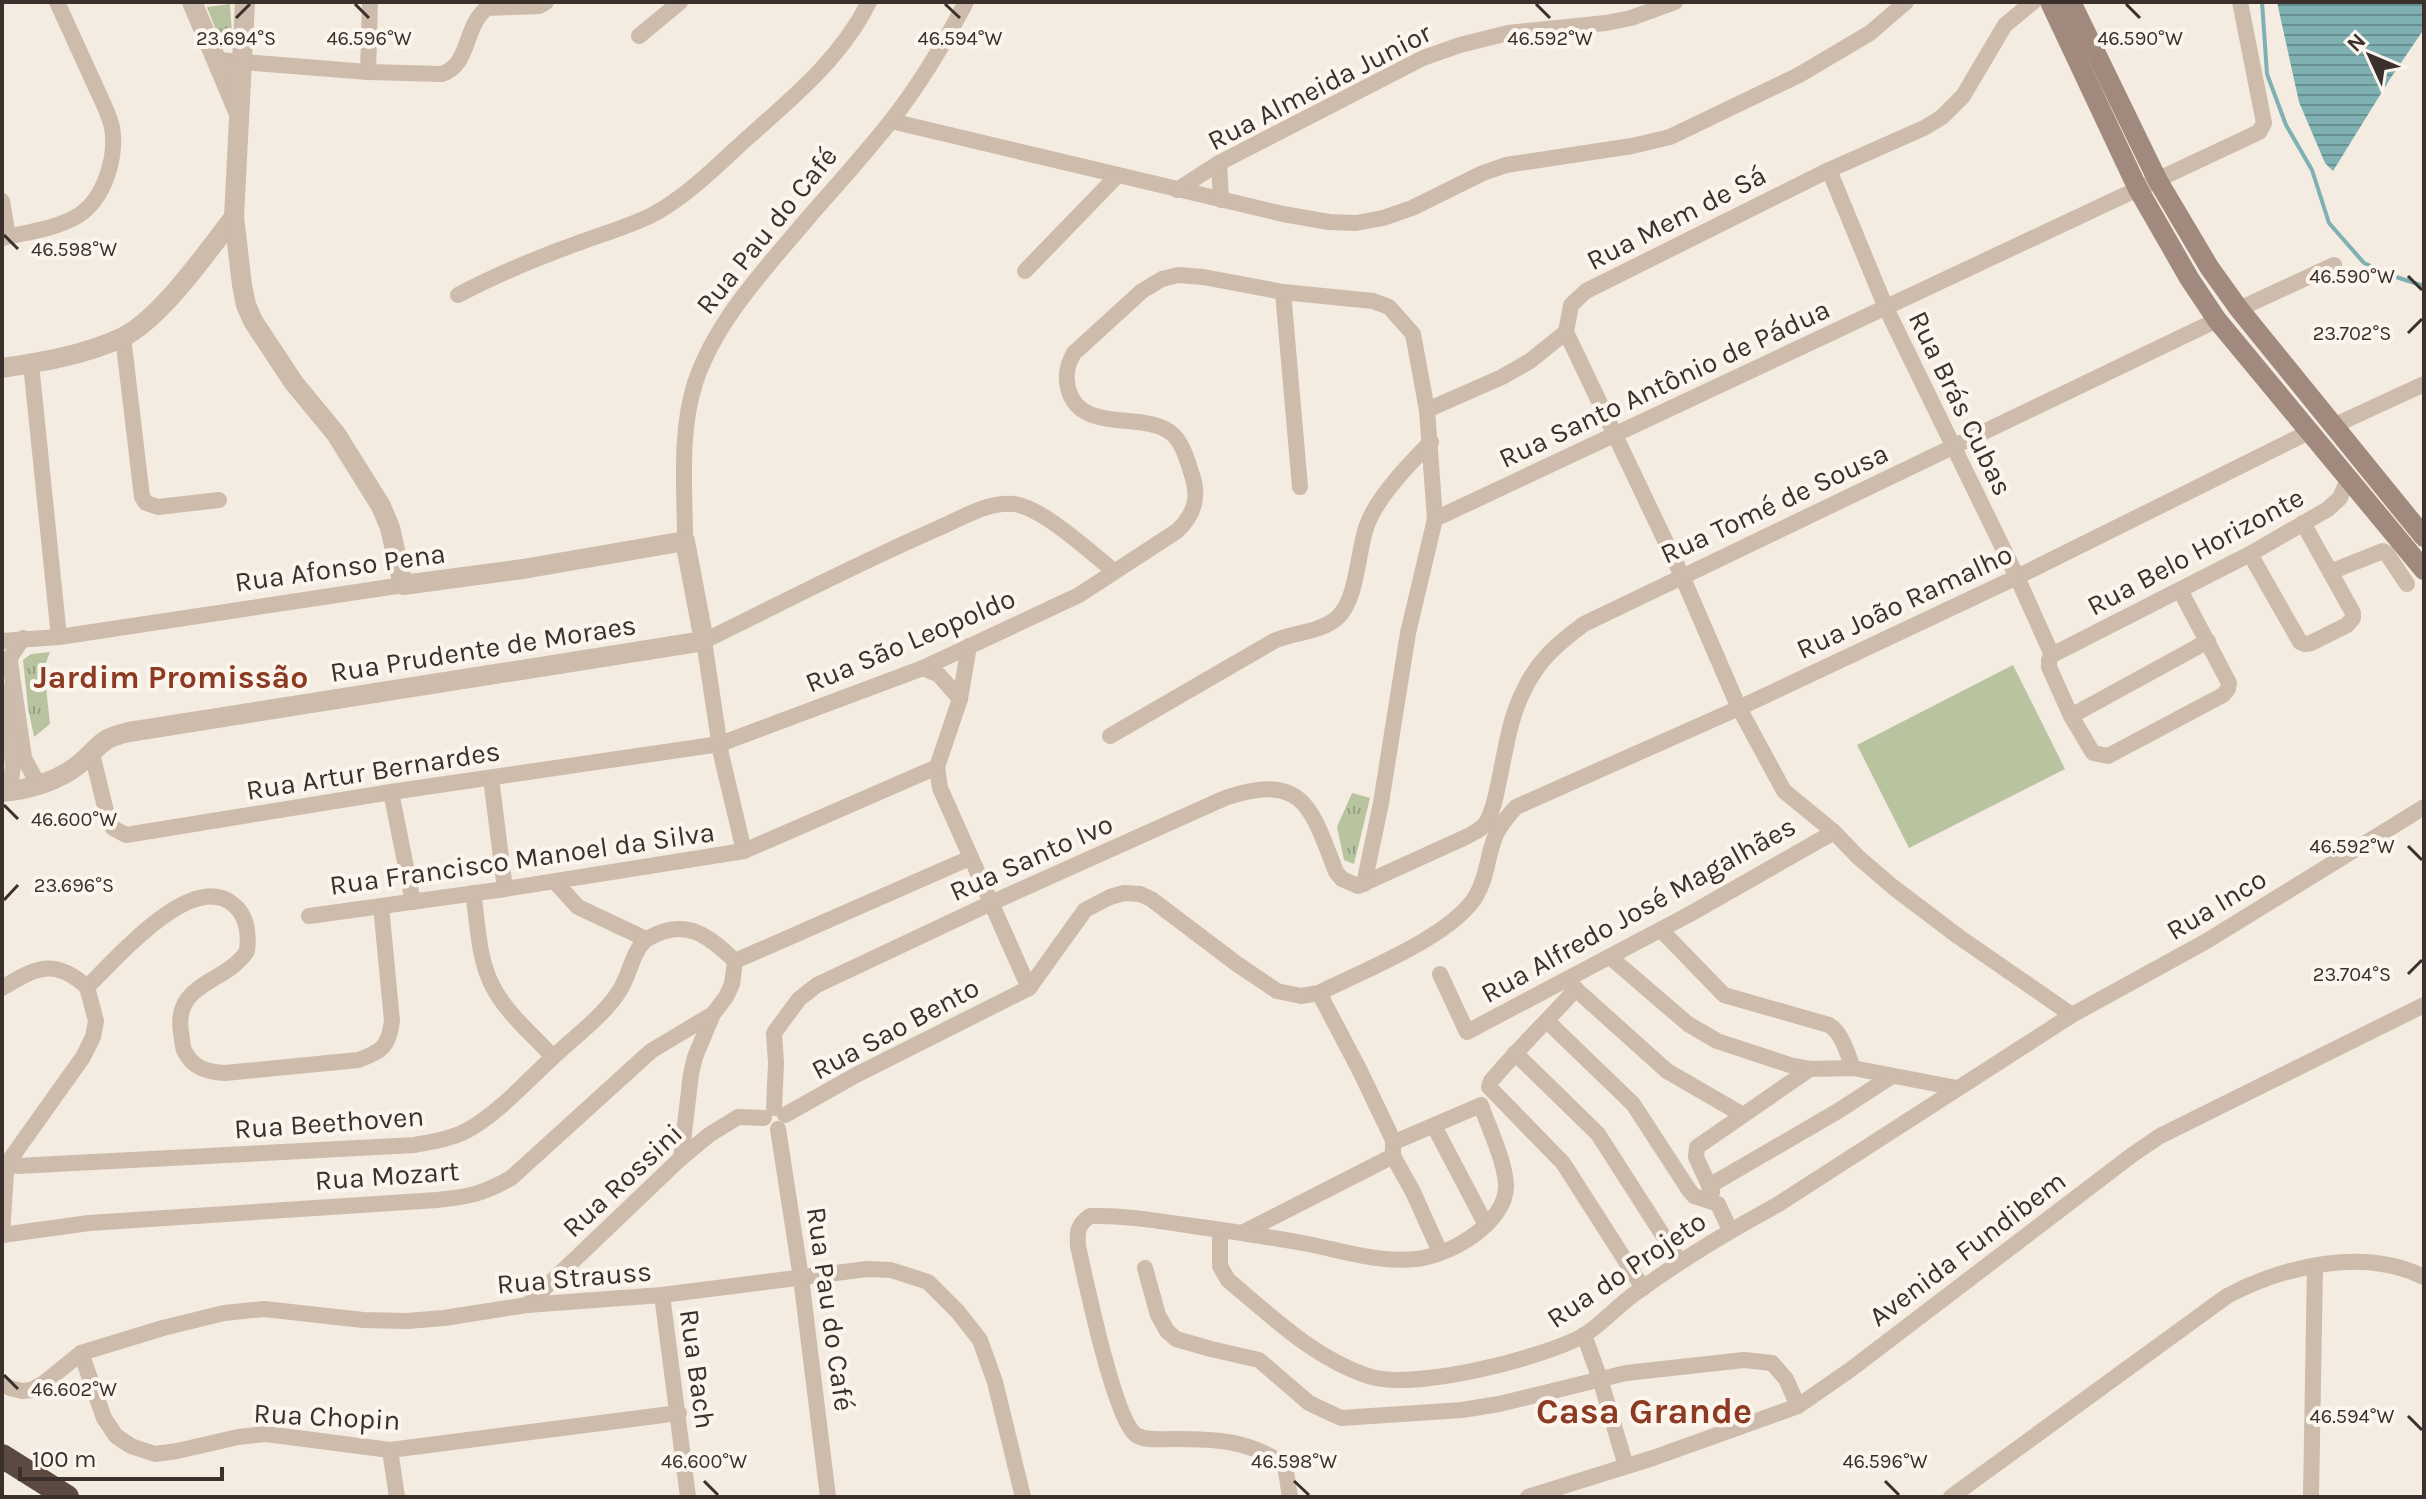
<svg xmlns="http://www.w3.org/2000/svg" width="2426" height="1499" viewBox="0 0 2426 1499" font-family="Karla,sans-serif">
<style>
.grass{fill:url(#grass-tufts)}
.pitch{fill:#b8c4a0}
.water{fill:url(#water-rules)}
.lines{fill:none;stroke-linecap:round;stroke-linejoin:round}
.stream{stroke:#7fb0b2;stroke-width:4}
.minor{stroke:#cdbbac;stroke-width:16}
.tertiary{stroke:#cdbbac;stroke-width:20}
.secondary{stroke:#a18a7d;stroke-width:20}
.motorway{stroke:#5c4a42;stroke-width:24}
.ticks{fill:none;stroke:#3b302b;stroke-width:3}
.labels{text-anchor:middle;stroke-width:8;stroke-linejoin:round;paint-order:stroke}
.street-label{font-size:28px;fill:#3b302b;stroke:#fbf5ee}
.quarter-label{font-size:32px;font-weight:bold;fill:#8c3b22;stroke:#fbf5ee}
.district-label{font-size:36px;font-weight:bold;fill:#8c3b22;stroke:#fbf5ee}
.ticks-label{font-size:20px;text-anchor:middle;fill:#3b302b;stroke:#fbf5ee;stroke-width:8;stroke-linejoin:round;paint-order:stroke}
</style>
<defs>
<pattern id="grass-tufts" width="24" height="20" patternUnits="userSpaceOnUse" patternTransform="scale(2)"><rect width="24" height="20" fill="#b8c4a0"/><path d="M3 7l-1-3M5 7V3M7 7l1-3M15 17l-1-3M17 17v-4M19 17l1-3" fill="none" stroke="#97a083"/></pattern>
<pattern id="water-rules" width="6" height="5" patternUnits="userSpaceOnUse" patternTransform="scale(2)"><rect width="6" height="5" fill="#7fb0b2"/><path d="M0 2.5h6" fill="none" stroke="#699091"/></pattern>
</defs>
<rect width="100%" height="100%" fill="#f4ebe1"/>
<g class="grass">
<path d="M230,4L232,34L229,47L219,38L207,7Z"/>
<path d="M50,652L44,668L50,724L34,737L28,707L23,660L31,654Z"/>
<path d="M1352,793L1370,798L1354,864L1344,860L1337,827Z"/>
</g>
<path class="pitch" d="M2013,665L2065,769L1909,848L1857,745Z"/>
<path class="water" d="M2277,2H2424V29L2390,79L2333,171L2325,163L2299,102Z"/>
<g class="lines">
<path class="stream" d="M2262,2L2267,74L2286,125L2312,170L2329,223L2364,263L2393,276L2424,286"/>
<g class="minor">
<path d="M2033,2L2005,25L1963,96L1942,117L1924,128L1829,170L1586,291L1571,305L1566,332L1682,576L1739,708L1784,791L1834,832L1858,857L1893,887L1959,937L2072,1015"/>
<path d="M639,36L680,2"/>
<path d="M218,60L368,72L442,74C471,64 463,27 487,8L539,6L546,2"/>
<path d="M368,72L370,2"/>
<path d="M891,121L1283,214L1329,222L1356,223L1383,218L1412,208L1483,173L1506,165L1632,146L1670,137L1799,75L1870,33L1906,2"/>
<path d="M1219,163L1221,200"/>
<path d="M1829,170L1886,308L2017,577L2052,655"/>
<path d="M1177,190L1219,163L1423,58L1460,45L1508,33L1606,23L1631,18L1675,2"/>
<path d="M2,201L8,236"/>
<path d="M2,238C27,232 57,229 79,215C105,198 117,156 112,127C108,111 99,95 93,81C81,55 69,28 57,2"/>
<path d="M1025,271L1117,176"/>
<path d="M1283,292L1300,487"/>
<path d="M458,295C498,274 539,257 581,242C605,233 631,226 654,214C688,195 716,167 744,141C790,100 841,59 869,2"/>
<path d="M2239,309L2334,265"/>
<path d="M123,337L142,497L146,503L158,507L219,500"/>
<path d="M31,364L59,637"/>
<path d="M1427,410L1502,377L1530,361L1566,332"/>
<path d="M2333,426L2424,384"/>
<path d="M685,541C685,489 679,434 695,383C716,320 766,268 808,218C836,186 865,154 891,121C920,84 944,44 966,2"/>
<path d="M2250,554L2300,642L2305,644L2311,643L2347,625L2353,618V613L2303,523"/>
<path d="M2330,572L2383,551L2387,554L2407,584"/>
<path d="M23,638L11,656L10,662L24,758L38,784"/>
<path d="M2,641L59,637L403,585"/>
<path d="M969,646L960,699L937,767L940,788L1029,988"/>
<path d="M2052,655L2049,660V667L2071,716L2093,753L2108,756L2223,695L2228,689L2229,683L2180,590"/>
<path d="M2052,655L2250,554L2328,509L2340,498L2348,479"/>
<path d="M923,668L939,675L960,699"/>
<path d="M2,691L13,765L10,791"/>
<path d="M2071,716L2208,641"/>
<path d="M1110,736L1274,641C1294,632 1319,633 1337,618C1358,599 1357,552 1367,525C1378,496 1409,464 1431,442"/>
<path d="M92,754L108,819L113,828L126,835L391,792L720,744L923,668L1079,595L1177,531C1194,515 1200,498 1192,475C1187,460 1183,442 1170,432C1140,411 1079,434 1068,388C1065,375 1067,365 1074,353L1142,291L1162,279L1178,275L1203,277L1283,292L1373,301L1389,307L1413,334L1427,410L1435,519"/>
<path d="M491,778L505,889"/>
<path d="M391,792L413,902"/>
<path d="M744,851L721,754L704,641C782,603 860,562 939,528C962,518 988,501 1014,504C1042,507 1091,553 1114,571"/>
<path d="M555,882L578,907L646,939"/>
<path d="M1364,884L1381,803L1408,633L1435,519L2259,132L2264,123L2240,2"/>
<path d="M473,893C478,923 478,958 492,985C505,1012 533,1035 553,1057"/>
<path d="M309,916L505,889L744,851L937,767"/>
<path d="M1661,930L1724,995L1829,1025C1843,1034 1847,1053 1853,1068"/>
<path d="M1610,957L1688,1024L1717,1041L1793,1066L1810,1069L1853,1068L1957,1088"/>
<path d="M735,961L970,858"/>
<path d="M1440,974L1467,1032L1690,914L1834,832"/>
<path d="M1570,984L1667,1071L1743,1115"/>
<path d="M87,987C115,961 192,868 234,905C247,916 249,934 247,951C226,984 173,982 181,1032C182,1037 182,1045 184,1050C192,1068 207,1072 225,1073L358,1060C381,1052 389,1047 392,1021L381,906"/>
<path d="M2,988C35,968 54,957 87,987"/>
<path d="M1576,989C1548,1020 1518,1049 1491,1081L1489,1087L1563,1163L1643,1288"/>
<path d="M1547,1021L1633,1104L1689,1190L1694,1196L1718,1204L1730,1230"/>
<path d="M1515,1053L1598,1134L1680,1262"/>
<path d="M774,1108L776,1063L774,1033L799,999L817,985L991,903L1225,798C1304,772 1311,807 1336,872L1342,879L1358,886L1466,837C1473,833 1481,830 1486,823C1494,810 1497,790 1500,776C1506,747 1510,718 1523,692C1537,661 1557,644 1584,624L2217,320"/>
<path d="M785,1115L856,1075L1029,988L1085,910L1110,897L1124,893L1140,894L1151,899L1237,964L1277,991L1301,996L1319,993C1362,971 1451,937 1476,896C1487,878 1487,857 1495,837C1499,826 1508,816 1516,807L1739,708L2017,577L2309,432"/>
<path d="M1434,1126L1486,1225"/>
<path d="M778,1129L801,1278L828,1497"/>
<path d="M1393,1156L1413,1192L1440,1252"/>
<path d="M681,1158L691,1074L695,1057L713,1014L726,997L732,984L735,961"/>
<path d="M9,1161L83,1057L93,1037L96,1021L87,987"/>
<path d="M17,1166L415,1145C436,1141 456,1138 473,1127C502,1109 526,1082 551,1059C574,1037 603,1017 620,990C630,975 633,947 649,938C686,917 709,936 735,961"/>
<path d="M1709,1186L1838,1111L1892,1076"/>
<path d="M1712,1192L1696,1157L1697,1147L1810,1069"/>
<path d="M1220,1230V1266L1228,1280C1271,1316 1314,1358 1368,1376C1414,1391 1538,1359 1581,1337C1599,1327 1615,1308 1633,1295C1679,1261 1727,1232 1777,1205L2072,1015L2205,942L2424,807"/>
<path d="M1244,1232L1393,1156V1140"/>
<path d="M2,1235L89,1223L437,1200C468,1197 483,1194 511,1178L651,1051L713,1014"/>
<path d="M2,1235L6,1172"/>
<path d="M1145,1268L1158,1315L1167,1331L1176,1339L1211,1349L1259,1360L1309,1403L1341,1418L1462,1410L1499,1404L1626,1373L1744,1360L1772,1363L1786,1379L1798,1406"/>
<path d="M662,1295L688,1497"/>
<path d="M527,1305L681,1158L709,1135L738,1117L764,1118"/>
<path d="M1584,1335L1600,1379L1626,1466"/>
<path d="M81,1353L104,1418L116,1436L131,1446L155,1454L177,1451L238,1437L266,1434L390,1450L679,1413"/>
<path d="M2,1383L10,1388L22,1391L31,1390L44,1383L81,1353L163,1328L224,1313L264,1309L363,1320L407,1321L444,1318L527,1305L662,1295L867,1269L891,1270L928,1282L958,1312L980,1340L995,1382L1023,1497"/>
<path d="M390,1450L397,1497"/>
<path d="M1290,1497L1285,1465C1248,1440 1217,1439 1174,1439C1163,1439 1148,1441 1138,1436C1115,1425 1085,1277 1078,1246C1077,1232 1077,1225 1090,1216C1124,1215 1159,1221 1193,1226C1231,1231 1269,1237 1308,1244C1343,1251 1379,1263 1416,1259C1449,1256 1505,1224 1506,1187C1506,1163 1489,1129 1481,1105L1397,1141L1393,1140L1359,1069L1319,993"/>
<path d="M1528,1497L1653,1458L1798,1406L1850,1370L2132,1155L2160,1136L2424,1005"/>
<path d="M1951,1497L2227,1296C2284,1266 2364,1247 2424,1277"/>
<path d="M2311,1497L2315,1266"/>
</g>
<g class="tertiary">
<path d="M192,2L237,109"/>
<path d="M2,368C42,362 84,355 121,338C160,320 207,252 234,217"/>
<path d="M2,792C28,790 58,781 78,765C101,747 97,739 129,732L704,641L685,541L523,569L403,585L390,528L381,506L336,434L294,383L253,321L246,305L242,285L234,217L245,2"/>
</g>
<g class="secondary">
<path d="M2050,2L2138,189L2189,278L2217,320L2424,570"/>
<path d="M2071,2L2158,181L2209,267L2239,309L2424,537"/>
</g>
<path class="motorway" d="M2,1456L67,1497"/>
</g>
<path class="ticks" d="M355,4L369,18M945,4L960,18M1536,4L1550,18M2126,4L2140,18M236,18L250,4M4,235L18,249M2408,276L2422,290M2408,333L2422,319M4,805L18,819M2408,846L2422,860M4,900L18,885M2408,974L2422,960M4,1375L18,1389M2408,1416L2422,1430M704,1481L718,1495M1294,1481L1309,1495M1885,1481L1899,1495"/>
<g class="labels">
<g class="street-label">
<text transform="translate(1319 86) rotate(-27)" y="10">Rua Almeida Junior</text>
<text transform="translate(1676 217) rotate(-27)" y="10">Rua Mem de Sá</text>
<text transform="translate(766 230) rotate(-51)" y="10">Rua Pau do Café</text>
<text transform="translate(1664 383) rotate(-25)" y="10">Rua Santo Antônio de Pádua</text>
<text transform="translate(1961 403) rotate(64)" y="10">Rua Brás Cubas</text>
<text transform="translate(1774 503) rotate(-25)" y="10">Rua Tomé de Sousa</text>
<text transform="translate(2195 551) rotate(-28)" y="10">Rua Belo Horizonte</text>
<text transform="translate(340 567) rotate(-8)" y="10">Rua Afonso Pena</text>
<text transform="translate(1904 601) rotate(-25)" y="10">Rua João Ramalho</text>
<text transform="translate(910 640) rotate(-23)" y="10">Rua São Leopoldo</text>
<text transform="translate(483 648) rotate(-9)" y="10">Rua Prudente de Moraes</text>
<text transform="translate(373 770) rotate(-9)" y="10">Rua Artur Bernardes</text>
<text transform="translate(1031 857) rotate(-24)" y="10">Rua Santo Ivo</text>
<text transform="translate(522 858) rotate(-8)" y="10">Rua Francisco Manoel da Silva</text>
<text transform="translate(2216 904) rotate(-31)" y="10">Rua Inco</text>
<text transform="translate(1638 909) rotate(-29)" y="10">Rua Alfredo José Magalhães</text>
<text transform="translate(895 1028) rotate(-28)" y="10">Rua Sao Bento</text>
<text transform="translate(329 1122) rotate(-4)" y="10">Rua Beethoven</text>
<text transform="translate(387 1175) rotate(-4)" y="10">Rua Mozart</text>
<text transform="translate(622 1180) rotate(-43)" y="10">Rua Rossini</text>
<text transform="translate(1967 1248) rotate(-37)" y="10">Avenida Fundibem</text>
<text transform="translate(1626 1269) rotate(-34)" y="10">Rua do Projeto</text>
<text transform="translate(574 1277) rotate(-5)" y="10">Rua Strauss</text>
<text transform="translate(831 1309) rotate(82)" y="10">Rua Pau do Café</text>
<text transform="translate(698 1369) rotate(82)" y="10">Rua Bach</text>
<text transform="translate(327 1416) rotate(3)" y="10">Rua Chopin</text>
</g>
<g class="quarter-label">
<text x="171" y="688">Jardim Promissão</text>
</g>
<g class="district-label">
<text x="1644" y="1423">Casa Grande</text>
</g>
</g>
<g class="ticks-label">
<text x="2140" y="45">46.590°W</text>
<text x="369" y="45">46.596°W</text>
<text x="960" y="45">46.594°W</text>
<text x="1550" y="45">46.592°W</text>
<text x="236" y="45">23.694°S</text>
<text x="74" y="256">46.598°W</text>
<text x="2352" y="283">46.590°W</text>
<text x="2352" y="340">23.702°S</text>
<text x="74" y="826">46.600°W</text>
<text x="2352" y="853">46.592°W</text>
<text x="74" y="892">23.696°S</text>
<text x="2352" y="981">23.704°S</text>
<text x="74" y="1396">46.602°W</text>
<text x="2352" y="1423">46.594°W</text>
<text x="704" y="1468">46.600°W</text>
<text x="1294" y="1468">46.598°W</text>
<text x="1885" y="1468">46.596°W</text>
</g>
<rect width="2426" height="1499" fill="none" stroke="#3b302b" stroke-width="8"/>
<g transform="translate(2370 56) rotate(314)" stroke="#fbf5ee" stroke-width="6" paint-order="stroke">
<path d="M0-6L14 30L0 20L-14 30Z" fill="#3b302b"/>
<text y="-12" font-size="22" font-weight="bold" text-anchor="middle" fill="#3b302b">N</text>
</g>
<path d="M20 1467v12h202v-12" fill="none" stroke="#3b302b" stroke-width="4"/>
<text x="32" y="1467" font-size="24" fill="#3b302b" stroke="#fbf5ee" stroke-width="6" paint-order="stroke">100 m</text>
</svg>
